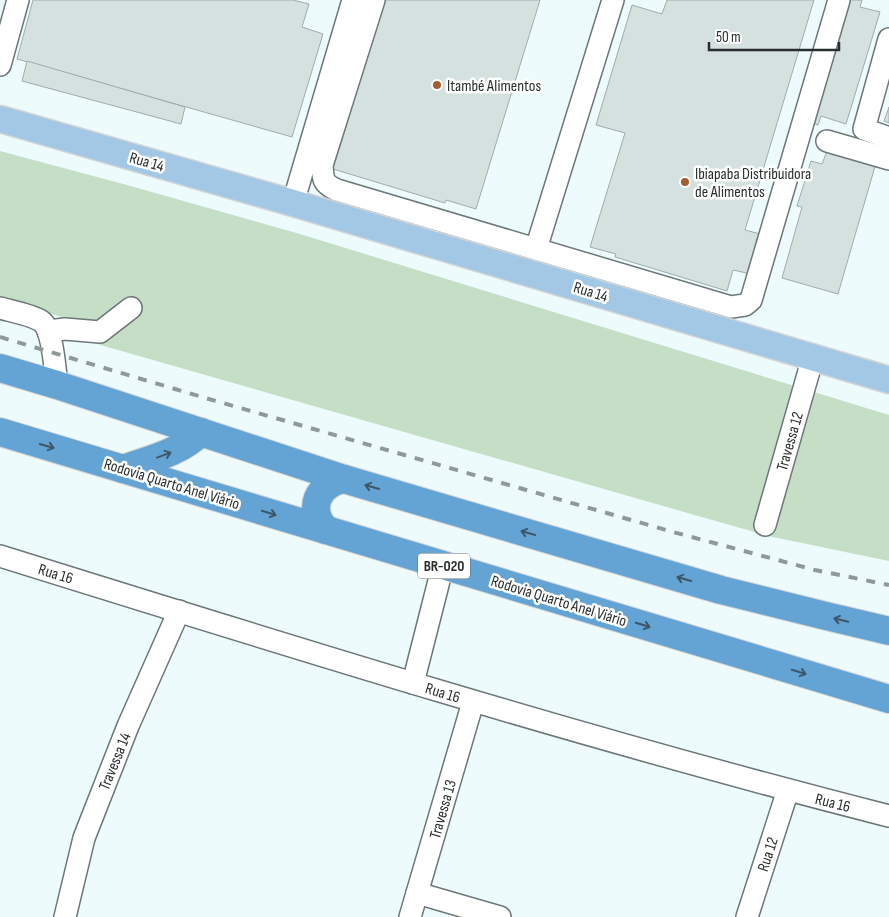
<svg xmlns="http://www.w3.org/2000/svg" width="889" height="917" viewBox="0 0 889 917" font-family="'Sofia Sans Condensed',sans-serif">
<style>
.green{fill:#c4dfc6}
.building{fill:#d5e1de;stroke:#a0aca9}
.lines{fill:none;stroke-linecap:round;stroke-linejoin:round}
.minor-casing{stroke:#6c7779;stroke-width:24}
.major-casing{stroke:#d4d5d5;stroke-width:29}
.highway-casing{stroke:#d4d5d5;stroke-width:30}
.minor{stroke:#fff;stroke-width:21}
.major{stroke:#a2c8e6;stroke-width:26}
.highway{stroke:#64a4d5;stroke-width:28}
.rail{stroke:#90999a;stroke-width:4;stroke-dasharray:9 9;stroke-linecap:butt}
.oneway{stroke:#3d5768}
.poi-dot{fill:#a25e30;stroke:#fff;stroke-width:2}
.labels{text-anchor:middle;stroke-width:5;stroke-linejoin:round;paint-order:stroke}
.shield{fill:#fff;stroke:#686c6d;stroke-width:1}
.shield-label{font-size:15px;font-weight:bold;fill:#282d2e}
.poi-label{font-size:16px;fill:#282d2e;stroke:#fff;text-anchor:start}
.street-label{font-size:16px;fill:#282d2e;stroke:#fff}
</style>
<rect width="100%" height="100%" fill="#eefbfd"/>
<path class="green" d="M0,151L127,185L300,234L889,415V561L768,536L90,342L94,327L0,298Z"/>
<g class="building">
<path d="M33,0H293L309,4L302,27L323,34L292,137L17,59Z"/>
<path d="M385,0H540L476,209L446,200L445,203L333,169Z"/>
<path d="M667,0H814L745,230L764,235L751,274L733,270L727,291L615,257L616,254L590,247L625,133L596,125L632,5L662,14Z"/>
<path d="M850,0H862L860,7L880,12L846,124L821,116L818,125L813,123Z"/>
<path d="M27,61L185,107L181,124L22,81Z"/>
<path d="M889,107V123L884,121Z"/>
<path d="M827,151L876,163L838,294L782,278L802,207L797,206L811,161L822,164Z"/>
</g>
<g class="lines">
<g class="minor-casing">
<g id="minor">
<path d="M374,0L322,165C323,180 323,184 337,190L731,307L745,305L751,300L839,0"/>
<path d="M889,39L864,129L889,138"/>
<path d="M0,65L18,0"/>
<path d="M827,141L889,159"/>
<path d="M293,203L353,0"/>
<path d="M536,249L613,0"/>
<path d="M0,308C11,311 32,315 41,321C53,329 55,371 57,385"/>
<path d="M48,331L65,329L100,332L131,308"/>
<path d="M765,525L813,357"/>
<path d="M0,556C295,648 590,740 889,816"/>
<path d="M413,683L443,565"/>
<path d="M417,893L500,917"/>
<path d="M65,917L84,838L128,726L179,611"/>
<path d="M410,917L473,702"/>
<path d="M747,917L788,790"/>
</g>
</g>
<g class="major-casing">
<path id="major" d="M0,119L293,203L889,380"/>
</g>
<g class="highway-casing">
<g id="highway">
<path d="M0,368L57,385L344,479L721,590L826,616L889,631"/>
<path d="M0,432L889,699"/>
<path d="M123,469C151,459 179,453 201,432"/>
<path d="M326,530C306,509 318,484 344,479"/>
</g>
</g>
<use href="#minor" class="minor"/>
<use href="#major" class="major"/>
<use href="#highway" class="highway"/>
<path class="rail" d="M0,337L202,397L673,532L815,570L889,585"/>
</g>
<defs><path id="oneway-shaft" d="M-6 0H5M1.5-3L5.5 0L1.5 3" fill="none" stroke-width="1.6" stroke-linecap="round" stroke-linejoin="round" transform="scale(1.25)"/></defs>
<g class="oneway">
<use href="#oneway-shaft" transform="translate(47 446) rotate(16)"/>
<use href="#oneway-shaft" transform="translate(164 455) rotate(-20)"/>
<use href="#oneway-shaft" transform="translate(372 487) rotate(-164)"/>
<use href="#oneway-shaft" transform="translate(269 513) rotate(17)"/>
<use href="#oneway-shaft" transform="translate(528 533) rotate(-164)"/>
<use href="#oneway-shaft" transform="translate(684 579) rotate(-164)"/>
<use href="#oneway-shaft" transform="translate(841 620) rotate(-167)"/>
<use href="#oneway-shaft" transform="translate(643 625) rotate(17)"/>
<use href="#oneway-shaft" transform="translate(799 672) rotate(17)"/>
</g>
<g class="poi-dot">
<circle cx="437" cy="85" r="5"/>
<circle cx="685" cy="182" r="5"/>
</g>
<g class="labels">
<rect class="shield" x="418" y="553.5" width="52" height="25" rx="4"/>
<g class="shield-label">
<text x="444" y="571">BR-020</text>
</g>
<g class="poi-label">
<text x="447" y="91">Itambé Alimentos</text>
<text x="695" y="179">Ibiapaba Distribuidora<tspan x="695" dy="18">de Alimentos</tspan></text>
</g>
<g class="street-label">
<text transform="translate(147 161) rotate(16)" y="6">Rua 14</text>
<text transform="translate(591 291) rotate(17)" y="6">Rua 14</text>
<text transform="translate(789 441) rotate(-74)" y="6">Travessa 12</text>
<text transform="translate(172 483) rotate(17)" y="6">Rodovia Quarto Anel Viário</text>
<text transform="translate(56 573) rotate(17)" y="6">Rua 16</text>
<text transform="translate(559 600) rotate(17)" y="6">Rodovia Quarto Anel Viário</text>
<text transform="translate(443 692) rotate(17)" y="6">Rua 16</text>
<text transform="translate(114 761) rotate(-68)" y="6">Travessa 14</text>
<text transform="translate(833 802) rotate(14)" y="6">Rua 16</text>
<text transform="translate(442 809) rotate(-74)" y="6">Travessa 13</text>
<text transform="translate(767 854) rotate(-72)" y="6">Rua 12</text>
</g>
</g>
<path d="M709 42v8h130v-8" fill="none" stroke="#282d2e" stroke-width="2.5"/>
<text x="716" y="42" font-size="15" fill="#282d2e" stroke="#ffffff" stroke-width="4" paint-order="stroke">50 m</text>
</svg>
